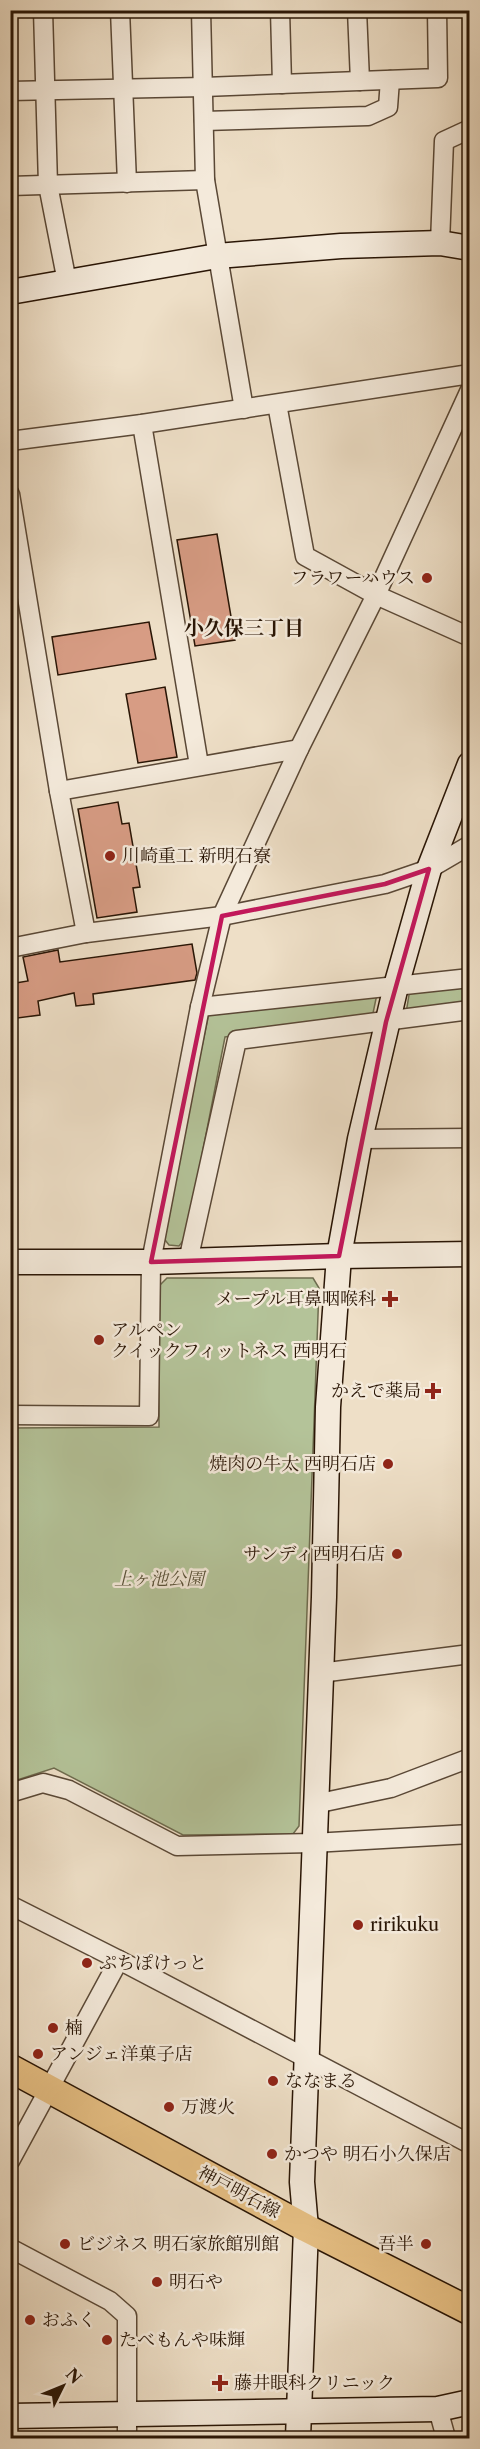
<svg xmlns="http://www.w3.org/2000/svg" width="480" height="2449" viewBox="0 0 480 2449" font-family="'Libre Caslon Text','Noto Serif JP',serif">
<style>
.green{fill:#b4c399;stroke:#6e6c4f;stroke-width:1.5}
.building{fill:#d79c84;stroke:#291505;stroke-width:1.5}
.lines{fill:none;stroke-linecap:round;stroke-linejoin:round}
.street-casing{stroke:#5a4836;stroke-width:21}
.secondary-casing{stroke:#291505;stroke-width:27}
.primary-casing{stroke:#291505;stroke-width:30}
.street{stroke:#f4eadb;stroke-width:18}
.secondary{stroke:#f4eadb;stroke-width:24}
.primary{stroke:#e7c084;stroke-width:27}
.marked{fill:none;stroke:#c2185b;stroke-width:4.5;stroke-linejoin:round}
.poi-dot{fill:#8f2418;stroke:#f4eadb;stroke-width:2}
.labels{text-anchor:middle;stroke-width:5;stroke-linejoin:round;paint-order:stroke}
.poi-label{font-size:18px;fill:#291505;stroke:#f4eadb;text-anchor:start}
.park-label{font-size:18px;font-style:italic;fill:#5a5239;stroke:#f4eadb}
.street-label{font-size:18px;fill:#291505;stroke:#f4eadb}
.neighbourhood-label{font-size:20px;font-weight:bold;fill:#291505;stroke:#f4eadb}
</style>
<rect width="100%" height="100%" fill="#eedfc7"/>
<filter id="stains"><feTurbulence type="fractalNoise" baseFrequency=".00333" numOctaves="4"/><feColorMatrix values="0 0 0 0 .2 0 0 0 0 .09 0 0 0 0 .02 0 0 0 .5 -.17"/></filter>
<radialGradient id="worn" r=".72"><stop offset=".6" stop-color="#630" stop-opacity="0"/><stop offset="1" stop-color="#630" stop-opacity=".3"/></radialGradient>
<g class="green">
<path d="M469,982V1004L406,1013L410,989Z"/>
<path d="M377,994L372,1018L225,1037L186,1237L179,1246L169,1245L162,1236L209,1013Z"/>
<path d="M167,1278H313L319,1288L299,1826L293,1834L183,1835L54,1768L11,1782V1428L159,1427V1286Z"/>
</g>
<g class="building">
<path d="M217,534L235,640L195,646L177,540Z"/>
<path d="M149,622L156,659L58,675L52,637Z"/>
<path d="M165,687L177,757L138,763L126,694Z"/>
<path d="M118,802L122,824L129,823L140,887L133,888L137,912L97,918L78,809Z"/>
<path d="M192,944L197,973L195,980L93,994L94,1004L76,1006L74,993L38,1001L40,1015L10,1019V984L28,981L23,957L58,950L60,962Z"/>
</g>
<g class="lines">
<g class="street-casing">
<g id="street">
<path d="M43,10L48,185L67,282"/>
<path d="M120,10L127,183"/>
<path d="M201,10L205,180L244,409"/>
<path d="M280,10L282,84"/>
<path d="M357,10L360,81"/>
<path d="M10,91L204,87L438,78L437,10"/>
<path d="M204,121L368,116L388,107L390,80"/>
<path d="M10,186L205,180"/>
<path d="M440,243L444,141L470,129"/>
<path d="M277,404L305,556L376,595L470,637"/>
<path d="M142,424L199,765"/>
<path d="M10,441L142,424L470,374"/>
<path d="M10,494L59,791L86,933"/>
<path d="M59,791L299,749"/>
<path d="M10,948L86,933L222,916L385,884L429,869L470,845"/>
<path d="M200,1007L470,978"/>
<path d="M360,1139L470,1138"/>
<path d="M188,1261L237,1040L470,1010"/>
<path d="M10,1415L149,1416L151,1262L200,1007L222,916L299,749L376,595L470,390"/>
<path d="M320,1673L470,1654"/>
<path d="M10,1793L43,1783L69,1790L177,1846L313,1843L470,1834"/>
<path d="M315,1804L391,1788L470,1758"/>
<path d="M10,1905L119,1960L10,2161"/>
<path d="M119,1960L470,2144"/>
<path d="M10,2248L110,2301L127,2316V2438"/>
<path d="M438,2409L446,2438"/>
</g>
</g>
<g class="secondary-casing">
<g id="secondary">
<path d="M10,292L217,256L341,246L440,243L470,248"/>
<path d="M10,1262H151L339,1256L470,1254"/>
<path d="M10,2416L438,2409L470,2402"/>
<path d="M298,2438L306,2228L302,2182L324,1597L328,1407L339,1256L360,1139L396,986L429,869L470,764"/>
</g>
</g>
<g class="primary-casing">
<path id="primary" d="M10,2068L306,2228L470,2311"/>
</g>
<use href="#street" class="street"/>
<use href="#secondary" class="secondary"/>
<use href="#primary" class="primary"/>
</g>
<path class="marked" d="M429,869L386,1022L339,1256L151,1262L222,916L385,884Z"/>
<g class="poi-dot">
<circle cx="427" cy="578" r="6"/>
<circle cx="110" cy="856" r="6"/>
<path d="M387 1290h6v6h6v6h-6v6h-6v-6h-6v-6h6z"/>
<circle cx="99" cy="1340" r="6"/>
<path d="M430 1382h6v6h6v6h-6v6h-6v-6h-6v-6h6z"/>
<circle cx="388" cy="1464" r="6"/>
<circle cx="397" cy="1554" r="6"/>
<circle cx="358" cy="1925" r="6"/>
<circle cx="87" cy="1963" r="6"/>
<circle cx="53" cy="2028" r="6"/>
<circle cx="38" cy="2054" r="6"/>
<circle cx="273" cy="2081" r="6"/>
<circle cx="169" cy="2107" r="6"/>
<circle cx="272" cy="2154" r="6"/>
<circle cx="65" cy="2244" r="6"/>
<circle cx="426" cy="2244" r="6"/>
<circle cx="157" cy="2282" r="6"/>
<circle cx="30" cy="2320" r="6"/>
<circle cx="107" cy="2340" r="6"/>
<path d="M217 2374h6v6h6v6h-6v6h-6v-6h-6v-6h6z"/>
</g>
<g class="labels">
<g class="poi-label">
<text x="415" y="584" text-anchor="end">フラワーハウス</text>
<text x="122" y="862">川崎重工 新明石寮</text>
<text x="376" y="1305" text-anchor="end">メープル耳鼻咽喉科</text>
<text x="111" y="1336">アルペン<tspan x="111" dy="21">クイックフィットネス 西明石</tspan></text>
<text x="421" y="1397" text-anchor="end">かえで薬局</text>
<text x="376" y="1470" text-anchor="end">焼肉の牛太 西明石店</text>
<text x="385" y="1560" text-anchor="end">サンディ西明石店</text>
<text x="370" y="1931">ririkuku</text>
<text x="99" y="1969">ぷちぽけっと</text>
<text x="65" y="2034">楠</text>
<text x="50" y="2060">アンジェ洋菓子店</text>
<text x="285" y="2087">ななまる</text>
<text x="181" y="2113">万渡火</text>
<text x="284" y="2160">かつや 明石小久保店</text>
<text x="77" y="2250">ビジネス 明石家旅館別館</text>
<text x="414" y="2250" text-anchor="end">吾半</text>
<text x="169" y="2288">明石や</text>
<text x="42" y="2326">おふく</text>
<text x="119" y="2346">たべもんや味輝</text>
<text x="234" y="2389">藤井眼科クリニック</text>
</g>
<g class="park-label">
<text x="159" y="1585">上ヶ池公園</text>
</g>
<g class="street-label">
<text transform="translate(239 2192) rotate(28)" y="6">神戸明石線</text>
</g>
<g class="neighbourhood-label">
<text x="244" y="635">小久保三丁目</text>
</g>
</g>
<rect width="480" height="2449" fill="none" stroke="#eedfc7" stroke-width="36"/>
<rect x="12" y="12" width="456" height="2425" fill="none" stroke="#291505" stroke-width="3"/>
<rect x="18" y="18" width="444" height="2413" fill="none" stroke="#291505" stroke-width="1.5"/>
<g transform="translate(63 2386) rotate(47)" stroke="#f4eadb" stroke-width="4.5" paint-order="stroke">
<path d="M0-4.5L10 22L0 15L-10 22Z" fill="#291505"/>
<text y="-9" font-size="16" font-weight="bold" text-anchor="middle" fill="#291505">N</text>
</g>
<rect width="100%" height="100%" filter="url(#stains)"/>
<rect width="100%" height="100%" fill="url(#worn)"/>
</svg>
